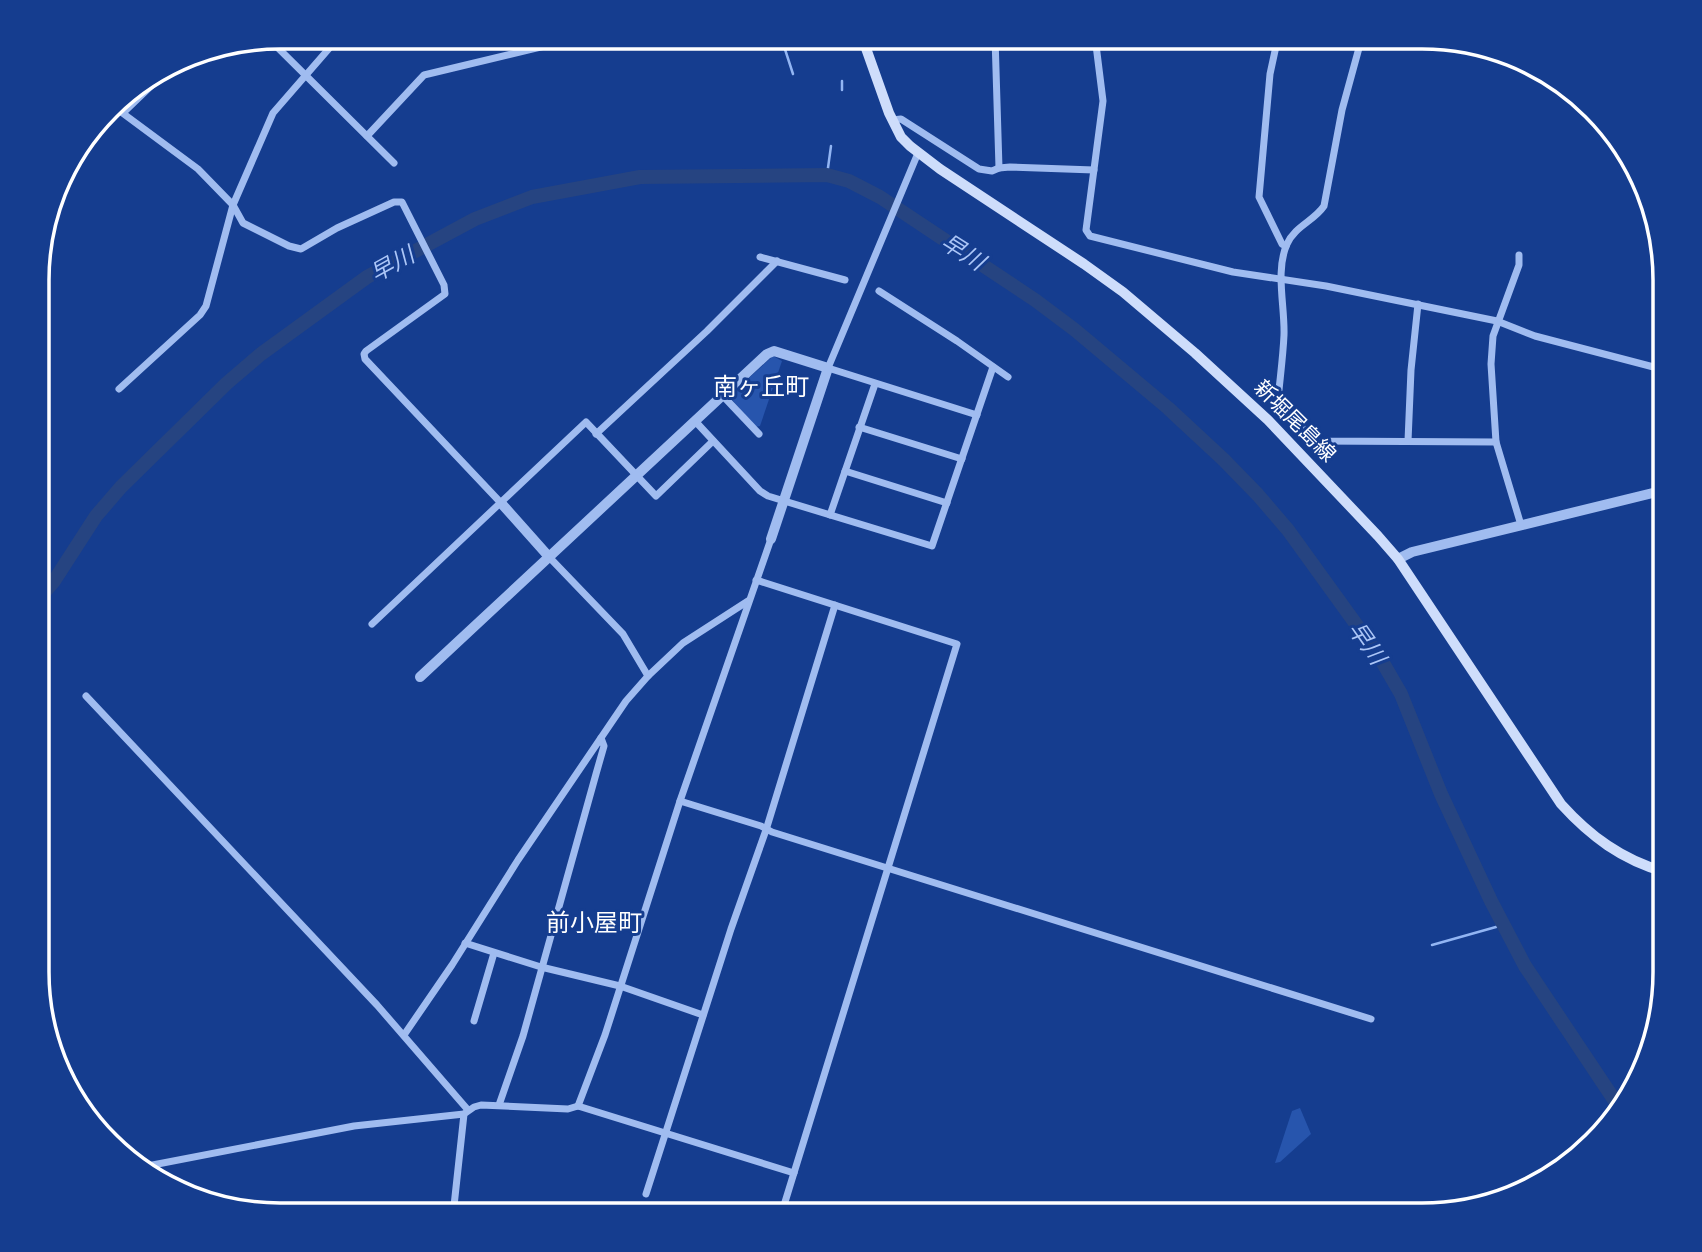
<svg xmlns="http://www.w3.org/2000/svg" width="1702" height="1252" viewBox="0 0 1702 1252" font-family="'Varela Round','Noto Sans JP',sans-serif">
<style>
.green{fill:#2755ad}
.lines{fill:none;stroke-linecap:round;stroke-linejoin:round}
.stream{stroke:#92b5f3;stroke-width:2.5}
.river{stroke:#264481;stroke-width:14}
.minor{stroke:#a0bcf0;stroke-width:7}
.tertiary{stroke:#a0bcf0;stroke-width:10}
.secondary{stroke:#ceddfb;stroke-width:10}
.labels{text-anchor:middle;stroke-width:6;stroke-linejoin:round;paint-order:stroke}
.street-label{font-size:21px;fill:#fff;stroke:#153d8f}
.water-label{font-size:23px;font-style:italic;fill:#acc6f7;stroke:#153d8f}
.quarter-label{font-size:24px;fill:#fff;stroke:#153d8f}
.rim{fill:none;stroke:#fff;stroke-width:3.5}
</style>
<rect width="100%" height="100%" fill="#153d8f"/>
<g class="green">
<path d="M773,356L782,361L760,426L755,427L729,396Z"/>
<path d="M1300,1108L1311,1134L1280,1162L1275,1163L1292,1111Z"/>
</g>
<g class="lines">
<g class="stream">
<path d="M781,37L793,74"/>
<path d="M842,81V90"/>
<path d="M827,175L831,146"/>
<path d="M1432,945L1503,925"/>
</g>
<path class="river" d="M39,598L54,581L96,516L121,487L227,383L261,354L367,277L475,219L532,197L640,177L827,175L849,181L880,197L1035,300L1075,330L1168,408L1224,460L1258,495L1288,530L1379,656L1401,694L1441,794L1491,901L1525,966L1621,1110"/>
<g class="minor">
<path d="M995,37L999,168"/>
<path d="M1095,37L1103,101L1086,230L1090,236L1233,272L1326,286L1497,321L1535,336L1665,370"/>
<path d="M1278,37L1270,74L1259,197L1282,244L1286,246"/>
<path d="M1362,37L1342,110L1324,206C1314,221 1295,226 1287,244C1275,271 1285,306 1284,335C1283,357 1280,378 1278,400L1315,441L1496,442"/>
<path d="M269,39L394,163"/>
<path d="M113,106L198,169L233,205L243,223L289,246L301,249L337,228L394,202H402L444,285L445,294L366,351L364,354L365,359L501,503"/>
<path d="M124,112L177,61"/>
<path d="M892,120L901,119L979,169L992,171L999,168L1010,167L1094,170"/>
<path d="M367,136L424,75L582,37"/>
<path d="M918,153L828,368L977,415"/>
<path d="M1519,255V265L1493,336L1491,364L1496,442L1521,525"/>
<path d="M760,257L845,280"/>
<path d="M879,291L957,341L1008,377"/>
<path d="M119,389L200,315L206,306L233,205L273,113L339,37"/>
<path d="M723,396L759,434"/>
<path d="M695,421L760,491L768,496L932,546L993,367"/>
<path d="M859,427L962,459"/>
<path d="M596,434L707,331L777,261"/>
<path d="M1408,441L1411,370L1418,304"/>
<path d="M845,471L947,503"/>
<path d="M830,515L875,384"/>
<path d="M550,558L623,634L648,676"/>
<path d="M756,580L957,644L781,1215"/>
<path d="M372,624L586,422L656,496L713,441"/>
<path d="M86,696L377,1005L468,1110"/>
<path d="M680,801L761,826L772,832L1371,1019"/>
<path d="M465,943L541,967L620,986L703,1015"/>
<path d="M474,1021L494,953"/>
<path d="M404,1035L452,965L518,860L626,701L648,676L683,643L748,601"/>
<path d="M499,1105L523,1036L596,774L604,746L601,738"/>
<path d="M578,1106L605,1035L680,801L771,539"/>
<path d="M137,1168L354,1126L464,1114"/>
<path d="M646,1194L731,929L766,830L835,605"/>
<path d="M453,1215L464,1114L474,1107L481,1105L568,1109L578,1106L794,1173"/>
</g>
<g class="tertiary">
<path d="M501,503L550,558"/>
<path d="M1398,559L1412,552L1665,490"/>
<path d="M420,677L767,354L774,351L828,368L771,539"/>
</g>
<path class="secondary" d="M862,37L889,113L901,137L910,146L940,169L1084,264L1123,292L1195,353L1268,420L1378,536L1398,559L1561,804C1590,836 1622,860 1665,872"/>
</g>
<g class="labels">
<g class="street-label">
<text transform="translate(1295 421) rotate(45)" y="7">新堀尾島線</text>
</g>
<g class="water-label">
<text transform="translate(963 252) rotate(32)" y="8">早川</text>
<text transform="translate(392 264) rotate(-29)" y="8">早川</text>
<text transform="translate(1367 643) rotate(55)" y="8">早川</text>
</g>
<g class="quarter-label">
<text x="761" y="395">南ヶ丘町</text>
<text x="594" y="931">前小屋町</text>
</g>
</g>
<path d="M0 0H1702V1252H0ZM280 49H1422A231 231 0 0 1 1653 280V972A231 231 0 0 1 1422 1203H280A231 231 0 0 1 49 972V280A231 231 0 0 1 280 49Z" fill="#153d8f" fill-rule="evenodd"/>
<path class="rim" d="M280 49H1422A231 231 0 0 1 1653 280V972A231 231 0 0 1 1422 1203H280A231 231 0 0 1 49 972V280A231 231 0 0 1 280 49Z"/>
</svg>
